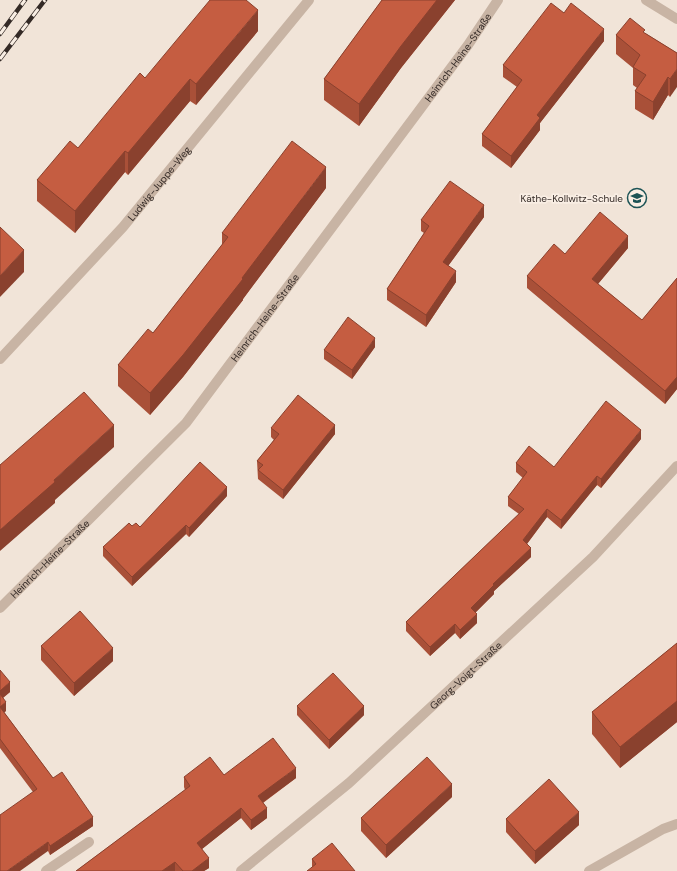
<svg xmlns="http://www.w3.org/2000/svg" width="677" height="871" viewBox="0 0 677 871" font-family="'DM Sans',sans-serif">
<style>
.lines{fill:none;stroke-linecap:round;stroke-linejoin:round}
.service{stroke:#c8b4a4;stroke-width:10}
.minor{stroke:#c8b4a4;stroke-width:10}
.rail-casing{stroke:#342a26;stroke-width:4.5}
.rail{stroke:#f9eee4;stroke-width:3;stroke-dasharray:9;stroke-linecap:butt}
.wall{fill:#a95038}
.shaded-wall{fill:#8a412e}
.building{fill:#c55d41;stroke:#8a412e}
.labels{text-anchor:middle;stroke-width:3.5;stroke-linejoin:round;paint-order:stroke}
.street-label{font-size:10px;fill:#342a26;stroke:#f9eee4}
.poi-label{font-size:10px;fill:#342a26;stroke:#f9eee4;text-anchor:end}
</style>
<rect width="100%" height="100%" fill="#f1e4d8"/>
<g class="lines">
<path class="service" d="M46,871L89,842"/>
<g class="minor">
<path d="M646,0L677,19"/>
<path id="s1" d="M0,359L123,227L309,0"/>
<path id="s2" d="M0,608L186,423L468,45L498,0"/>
<path id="s3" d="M241,871L349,783L593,557L677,466"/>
<path d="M589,871L663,829L677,824"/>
</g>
<g class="rail-casing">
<g id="rail">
<path d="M0,34L25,0"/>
<path d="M0,59L45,0"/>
</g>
</g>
<use href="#rail" class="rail"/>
</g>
<g class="wall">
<path d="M382,0H455L401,68L359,126L324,100V79Z"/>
<path d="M564,13L604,41L540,123V130L511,168L482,146V134L517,87L503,77V65Z"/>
<path d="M258,31L196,105L190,101L128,175L125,172L75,233L37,201V180L78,148L145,78Z"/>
<path d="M645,33L677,53L670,97L668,95L653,120L635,109V91L637,88L633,85V68L616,54V35Z"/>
<path d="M326,188L243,299V300L183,377L150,415L118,386V365L153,333L222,245V233Z"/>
<path d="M484,217L448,266L456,282L426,327L387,300V289L424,233L421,231V220Z"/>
<path d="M628,248L598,284L642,320L677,278V389L665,404L527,288V276L565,254Z"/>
<path d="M375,347L352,379L324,359V350Z"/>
<path d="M271,428L335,434L283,499L258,479L257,461L274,440L271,437Z"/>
<path d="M641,439L601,488L597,485L561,529L547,517L527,544L531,557L494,591V594L475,613L477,623L460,639L455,633L430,656L406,631V622L519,514L508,506V497L523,478L516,472V463L554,467Z"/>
<path d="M227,496L189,537L186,534L132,586L103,556V547L132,526L140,527Z"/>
<path d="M677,643V722L620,768L592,734V712Z"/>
<path d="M41,646L113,661L74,696L41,660Z"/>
<path d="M0,670L10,692L3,698L6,711L4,712L53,778L93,826L50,855L48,851L33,792L0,748Z"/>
<path d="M297,706L364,715L329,749L297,715Z"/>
<path d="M224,775L296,778L263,803L267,818L251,830L241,818L202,849L209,868L204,871H76L185,790L184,787V777Z"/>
<path d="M452,797L386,858L361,831V818Z"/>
<path d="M506,819L579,825L535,864L506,832Z"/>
<path d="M312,859L355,871L312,867Z"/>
</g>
<g class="shaded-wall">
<path d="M437,0H455L401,68L359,126V104L401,46Z"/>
<path d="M258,10V31L196,105V84Z"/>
<path d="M604,29V41L540,123V130L511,168V156L537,115Z"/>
<path d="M677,69V87L670,97V79Z"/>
<path d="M668,77V95L653,120V102Z"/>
<path d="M190,79V101L128,175V153Z"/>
<path d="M125,151V172L75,233V211Z"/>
<path d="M326,167V188L243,299V300L183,377L150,415V393L242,278Z"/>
<path d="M484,205V217L443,273V262Z"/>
<path d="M628,236V248L592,291V279Z"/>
<path d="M24,250V272L0,297V276Z"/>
<path d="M456,271V282L426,327V315Z"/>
<path d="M375,338V347L352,379V370Z"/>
<path d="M677,377V389L665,404V391Z"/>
<path d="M114,425V447L55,500V503L0,551V530L54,480Z"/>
<path d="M335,425V434L283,499V490Z"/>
<path d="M641,430V439L601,488V479Z"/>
<path d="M597,476V485L561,529V520Z"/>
<path d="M227,487V496L189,537V528Z"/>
<path d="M547,509V517L523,549V540Z"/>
<path d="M186,525V534L132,586V577Z"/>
<path d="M531,548V557L494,591V594L471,617V608L493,584Z"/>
<path d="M477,614V623L460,639V630Z"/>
<path d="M455,624V633L430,656V647Z"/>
<path d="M113,648V661L74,696V683Z"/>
<path d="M10,682V692L0,700V691Z"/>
<path d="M677,701V722L620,768V747Z"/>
<path d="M6,702V711L0,716V707Z"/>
<path d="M364,706V715L329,749V740Z"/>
<path d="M296,768V778L258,806V796Z"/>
<path d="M452,784V797L386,858V845Z"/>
<path d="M241,808V818L197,853V843Z"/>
<path d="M267,808V818L251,830V820Z"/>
<path d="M579,812V825L535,864V851Z"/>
<path d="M93,817V826L50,855V846Z"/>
<path d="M48,842V851L20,871H7Z"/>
<path d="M209,858V868L204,871H192Z"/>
<path d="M175,862V871H162Z"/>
</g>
<g class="building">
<path d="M210,0H246L258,10L196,84L190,79L128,153L125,151L75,211L37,180L70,141L78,148L140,73L145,78Z"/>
<path d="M382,0H437L401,46L359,104L324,79Z"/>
<path d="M551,3L564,13L571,3L604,29L537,115L540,118L511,156L482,134L522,80L503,65Z"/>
<path d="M630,18L645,30L643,32L677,53V69L670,79L668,77L653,102L635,91L646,75L633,67L640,55L616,35Z"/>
<path d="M292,141L326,167L242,278L243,279L183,355L150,393L118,365L148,329L153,333L228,237L222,233Z"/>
<path d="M450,181L484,205L443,262L456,271L426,315L387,289L429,226L421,220Z"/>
<path d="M600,212L628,236L592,279L642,320L677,278V377L665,391L527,276L554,244L565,254Z"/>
<path d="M0,227L24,250L0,276Z"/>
<path d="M348,317L375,338L352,370L324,350Z"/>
<path d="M84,392L114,425L54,480L55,482L0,530V465Z"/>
<path d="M298,395L335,425L283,490L258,470L263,465L257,461L279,434L271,428Z"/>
<path d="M606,401L641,430L601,479L597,476L561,520L547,509L523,540L531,548L493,584L494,585L471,608L477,614L460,630L455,624L430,647L406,622L524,509L508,497L527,472L516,463L529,446L554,467Z"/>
<path d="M200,462L227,487L189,528L186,525L132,577L103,547L129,523L132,526L136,523L140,527Z"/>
<path d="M80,611L113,648L74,683L41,646Z"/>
<path d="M677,643V701L620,747L592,712Z"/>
<path d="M0,670L10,682L0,691Z"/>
<path d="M333,673L364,706L329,740L297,706Z"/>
<path d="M0,694L6,702L0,707L53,778L62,772L93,817L50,846L48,842L7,871H0V815L37,789L0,739Z"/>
<path d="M273,738L296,768L258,796L267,808L251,820L241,808L197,843L209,858L192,871H183L175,862L162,871H76L190,786L184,777L210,757L224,775Z"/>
<path d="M427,757L452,784L386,845L361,818Z"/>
<path d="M549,779L579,812L535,851L506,819Z"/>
<path d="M332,843L355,871H307L316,864L312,859Z"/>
</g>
<defs>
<g id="school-ring" transform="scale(1)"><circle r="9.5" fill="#f9eee4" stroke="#1c5355" stroke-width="1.5"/><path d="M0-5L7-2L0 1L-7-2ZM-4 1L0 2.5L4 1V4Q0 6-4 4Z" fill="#1c5355"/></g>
</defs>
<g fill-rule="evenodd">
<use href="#school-ring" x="637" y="198"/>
</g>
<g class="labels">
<g class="street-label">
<text dy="4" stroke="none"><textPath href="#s2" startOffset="718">Heinrich-Heine-Straße</textPath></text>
<text dy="4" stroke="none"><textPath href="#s1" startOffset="237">Ludwig-Juppe-Weg</textPath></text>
<text dy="4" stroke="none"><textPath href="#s2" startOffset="394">Heinrich-Heine-Straße</textPath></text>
<text dy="4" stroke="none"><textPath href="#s2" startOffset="70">Heinrich-Heine-Straße</textPath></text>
<text dy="4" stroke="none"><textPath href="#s3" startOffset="298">Georg-Voigt-Straße</textPath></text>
</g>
<g class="poi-label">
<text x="623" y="202">Käthe-Kollwitz-Schule</text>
</g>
</g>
</svg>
